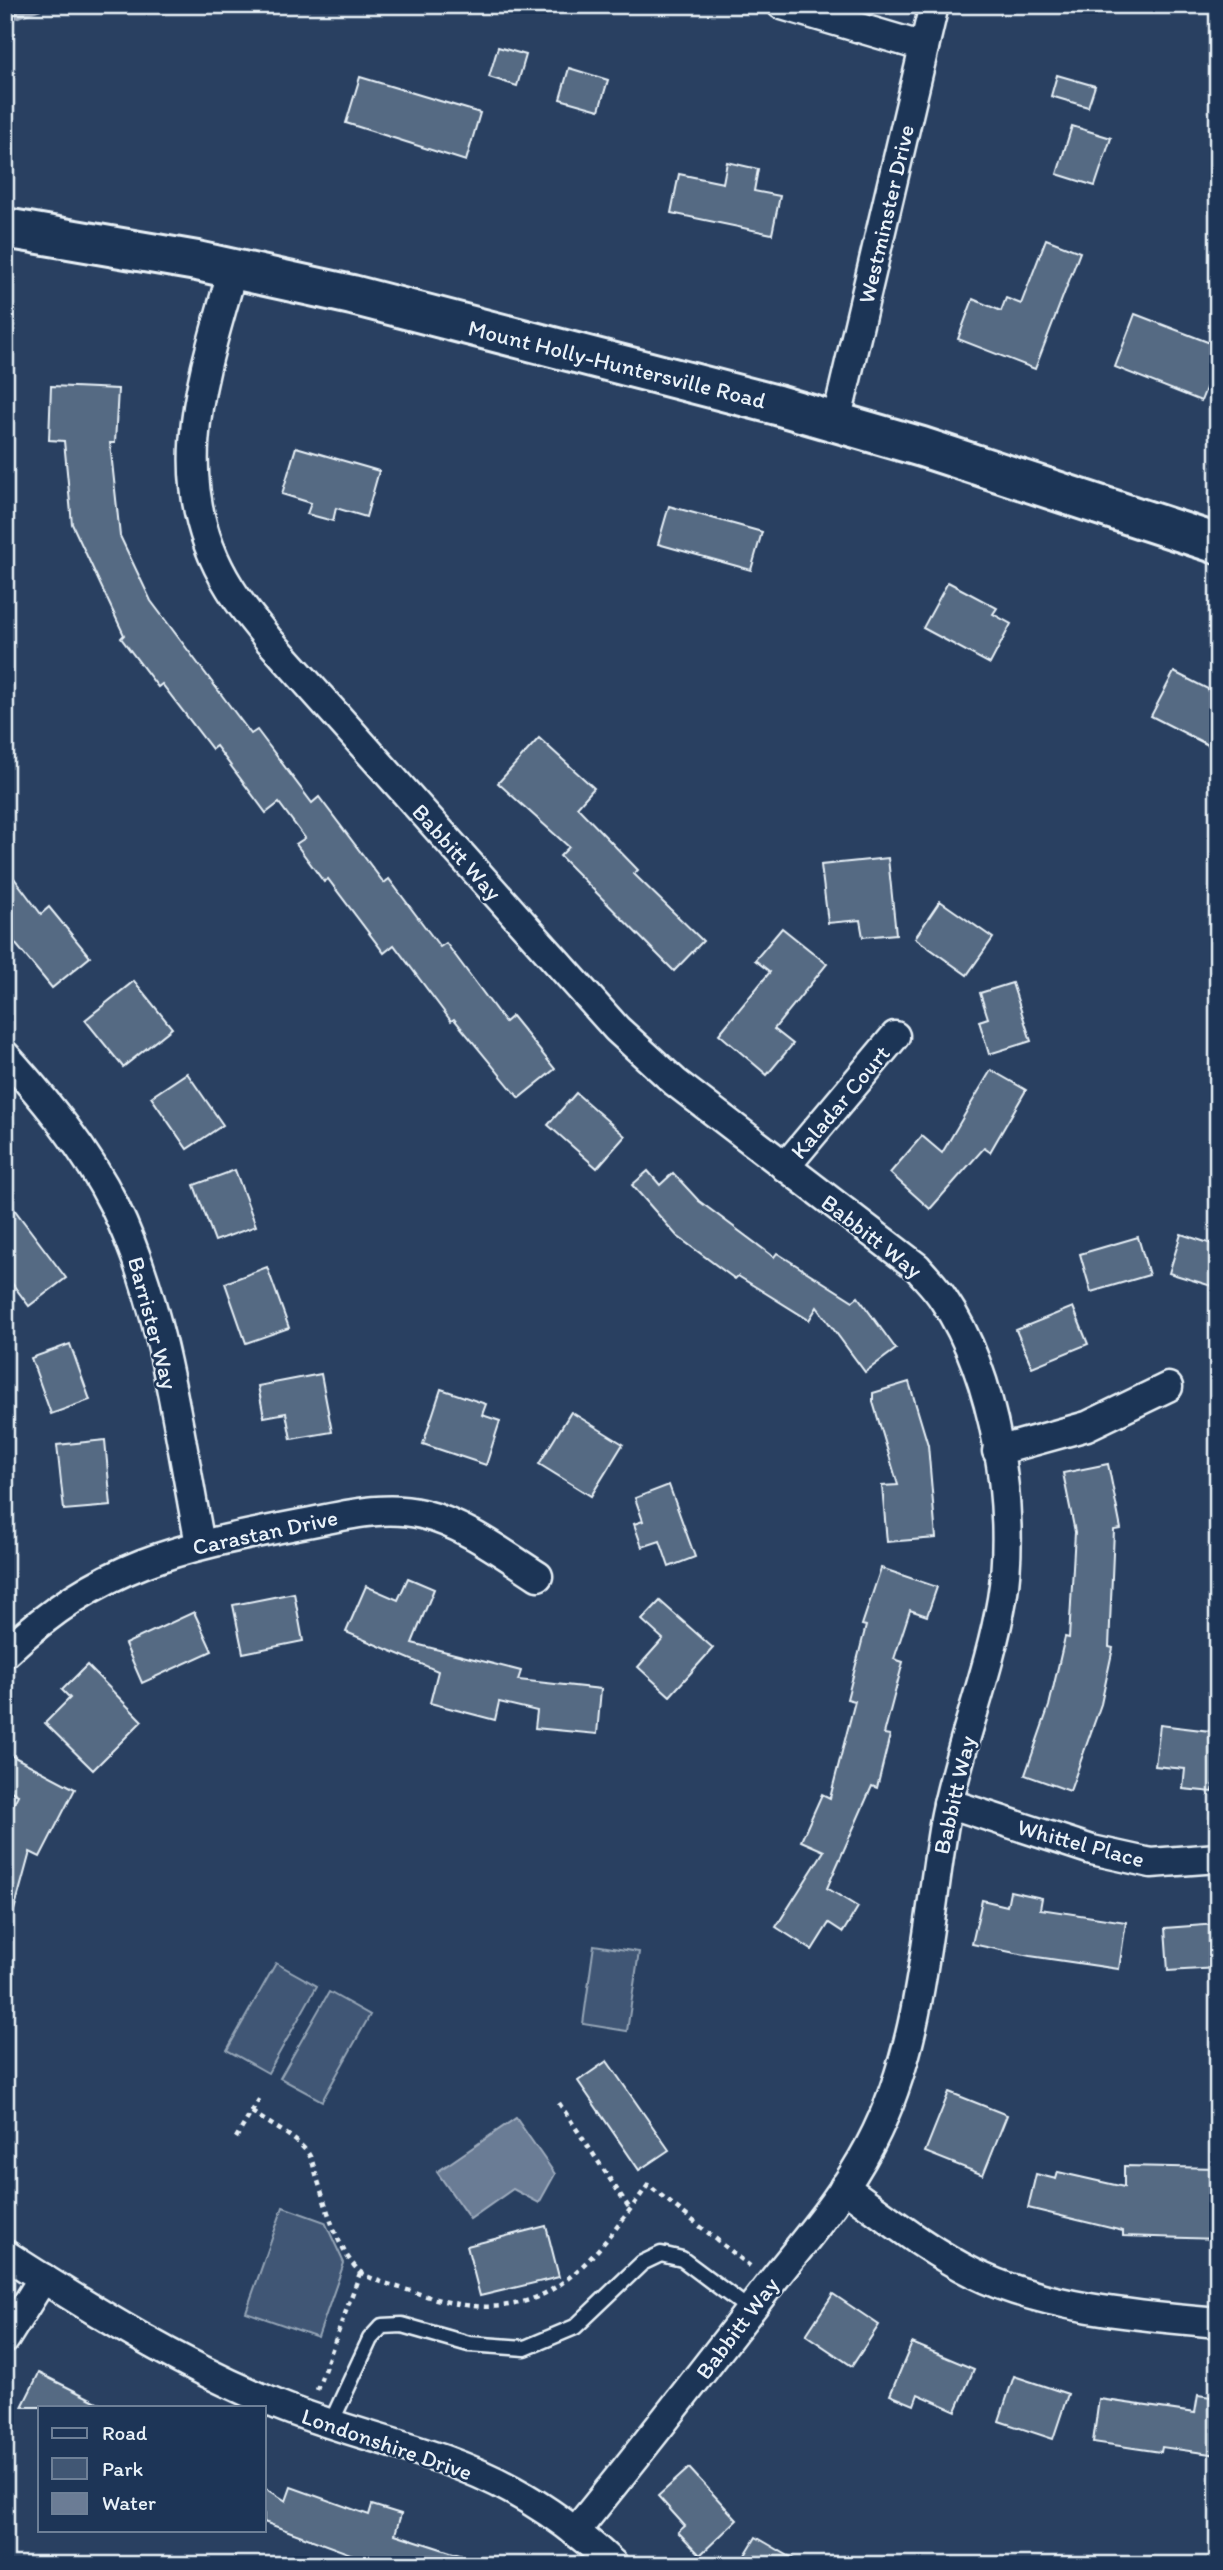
<svg xmlns="http://www.w3.org/2000/svg" width="1223" height="2570" viewBox="0 0 1223 2570" font-family="Itim,sans-serif">
<style>
.green{fill:#415774;stroke:#94a4b6;stroke-width:2}
.water{fill:#6b7c95;stroke:#9dabbd;stroke-width:2}
.lines{fill:none;stroke-linecap:round;stroke-linejoin:round}
.stream{stroke:#9dabbd;stroke-width:9}
.building{fill:#556a83;stroke:#e8f1f8;stroke-width:2}
.lane-casing{stroke:#e8f1f8;stroke-width:19}
.street-casing{stroke:#e8f1f8;stroke-width:33}
.secondary-casing{stroke:#e8f1f8;stroke-width:44}
.path{stroke:#e8f1f8;stroke-width:4.5;stroke-dasharray:5 5;stroke-linecap:butt}
.lane{stroke:#1d3557;stroke-width:14}
.street{stroke:#1d3557;stroke-width:28}
.secondary{stroke:#1d3557;stroke-width:38}
.labels{text-anchor:middle;stroke-width:5;stroke-linejoin:round;paint-order:stroke}
.street-label{font-size:23px;fill:#e8f1f8;stroke:#1d3557}
</style>
<rect width="100%" height="100%" fill="#294061"/>
<filter id="ink" filterUnits="userSpaceOnUse"><feTurbulence type="fractalNoise" baseFrequency=".0143" numOctaves="2"/><feDisplacementMap in="SourceGraphic" scale="14" xChannelSelector="R" yChannelSelector="G"/><feConvolveMatrix kernelMatrix="1 2 1 2 8 2 1 2 1" color-interpolation-filters="sRGB"/></filter>
<g filter="url(#ink)">
<g class="green">
<path d="M594,1945L639,1952L627,2031L583,2024Z"/>
<path d="M276,1963L317,1986L268,2073L227,2050Z"/>
<path d="M329,1992L370,2015L322,2101L280,2078Z"/>
<path d="M283,2207L325,2222L344,2263L318,2337L246,2312Z"/>
</g>
<path class="water" d="M516,2118L555,2174L539,2203L513,2189L470,2219L437,2172Z"/>
<g class="lines">
<path class="stream" d="M5,18L42,5"/>
</g>
<g class="building">
<path d="M498,47L526,55L517,86L489,77Z"/>
<path d="M569,68L608,80L599,110L560,99Z"/>
<path d="M1057,75L1095,86L1088,107L1051,96Z"/>
<path d="M360,77L480,113L466,161L346,123Z"/>
<path d="M1072,126L1111,138L1095,186L1057,174Z"/>
<path d="M727,162L758,169L754,191L780,196L772,234L671,213L679,174L723,183Z"/>
<path d="M1046,239L1080,252L1035,369L958,339L973,299L1001,311L1006,298L1021,304Z"/>
<path d="M1135,314L1218,346V358L1201,401L1115,367Z"/>
<path d="M51,386L118,389L115,443H110L120,536L151,601L251,734L257,730L312,803L319,797L384,883L389,879L440,947L446,943L505,1022L512,1016L555,1069L519,1098L454,1019L451,1021L394,945L384,953L328,879L324,882L296,844L305,838L279,803L266,813L216,746L212,749L162,684L158,687L121,638L124,635L72,524L64,441L49,440Z"/>
<path d="M296,447L379,471L366,517L336,508L333,521L307,514L311,503L282,494Z"/>
<path d="M669,506L762,532L751,570L658,544Z"/>
<path d="M948,582L997,608L993,614L1011,624L990,664L923,628Z"/>
<path d="M1174,672L1218,694V750L1151,716Z"/>
<path d="M539,738L594,788L577,807L638,870L634,874L703,941L674,971L560,856L569,847L498,783Z"/>
<path d="M888,858L896,934L863,937L860,920L828,923L821,865Z"/>
<path d="M5,866L41,914L49,907L90,957L52,988L5,931Z"/>
<path d="M940,901L993,938L967,975L915,938Z"/>
<path d="M782,928L827,964L774,1029L793,1044L767,1075L719,1034L770,972L755,960Z"/>
<path d="M134,981L172,1028L123,1067L85,1020Z"/>
<path d="M1012,983L1031,1041L989,1054L979,1021L988,1018L980,993Z"/>
<path d="M991,1070L1026,1090L990,1152L984,1148L930,1209L890,1173L922,1136L942,1153Z"/>
<path d="M187,1073L223,1125L187,1149L151,1097Z"/>
<path d="M576,1093L625,1136L597,1168L548,1125Z"/>
<path d="M235,1170L256,1226L215,1241L194,1185Z"/>
<path d="M648,1171L660,1185L673,1173L699,1201L774,1257L777,1253L853,1301L858,1297L896,1349L865,1372L817,1307L809,1320L738,1276L735,1279L677,1236L632,1185Z"/>
<path d="M5,1197L66,1278L29,1306L5,1274Z"/>
<path d="M1181,1234L1218,1246V1288L1169,1273Z"/>
<path d="M1138,1237L1149,1275L1091,1292L1080,1254Z"/>
<path d="M267,1267L289,1328L246,1343L225,1283Z"/>
<path d="M1073,1307L1088,1344L1032,1367L1016,1330Z"/>
<path d="M70,1344L90,1400L51,1414L31,1358Z"/>
<path d="M321,1374L332,1432L291,1439L286,1413L264,1417L258,1386Z"/>
<path d="M909,1382L928,1445L936,1538L887,1542L882,1486L898,1485L873,1402V1393Z"/>
<path d="M441,1389L486,1404L482,1415L500,1421L486,1465L423,1444Z"/>
<path d="M571,1412L623,1444L591,1496L539,1464Z"/>
<path d="M105,1440L111,1506L64,1510L57,1445Z"/>
<path d="M1108,1464L1121,1529L1114,1530L1109,1647L1113,1648L1101,1704L1070,1791L1025,1775L1049,1706L1065,1637L1069,1638L1075,1532L1063,1473Z"/>
<path d="M669,1485L695,1557L669,1567L660,1541L642,1547L634,1524L643,1521L635,1498Z"/>
<path d="M881,1568L937,1587L927,1616L910,1610L894,1659L903,1662L884,1734L890,1735L877,1788L872,1786L827,1888L858,1907L843,1932L829,1923L812,1950L776,1927L824,1851L801,1841L822,1794L830,1798L855,1701L847,1699L866,1626L862,1625Z"/>
<path d="M408,1578L434,1589L412,1643L521,1671L518,1680L601,1689L597,1734L535,1728L537,1711L499,1702L495,1720L430,1703L438,1671L346,1632L366,1586L398,1600Z"/>
<path d="M294,1593L303,1641L243,1653L233,1605Z"/>
<path d="M660,1601L713,1648L670,1696L638,1667L663,1639L642,1620Z"/>
<path d="M194,1612L212,1651L142,1683L125,1644Z"/>
<path d="M87,1665L142,1721L93,1770L45,1723L70,1698L62,1690Z"/>
<path d="M1160,1725L1218,1732L1213,1792L1183,1789L1185,1769L1155,1766Z"/>
<path d="M5,1752L75,1789L40,1857L30,1852L12,1918L5,1917V1821L18,1795L5,1788Z"/>
<path d="M1010,1891L1042,1898L1040,1909L1126,1922L1119,1969L1030,1956L972,1944L982,1900L1007,1906Z"/>
<path d="M1218,1924V1968L1168,1971L1165,1928Z"/>
<path d="M607,2061L669,2150L639,2170L578,2081Z"/>
<path d="M949,2092L1007,2115L983,2175L925,2152Z"/>
<path d="M1124,2166L1218,2168V2239L1123,2236V2231L1028,2208L1036,2174L1056,2179L1058,2172L1124,2187Z"/>
<path d="M546,2226L559,2277L480,2296L467,2246Z"/>
<path d="M833,2294L879,2325L852,2366L806,2335Z"/>
<path d="M912,2343L974,2369L956,2411L918,2394L914,2405L890,2395Z"/>
<path d="M39,2373L107,2407H22Z"/>
<path d="M1014,2376L1068,2394L1053,2439L999,2421Z"/>
<path d="M1198,2395L1218,2398V2455L1162,2447L1161,2452L1093,2442L1099,2399L1195,2413Z"/>
<path d="M689,2468L737,2520L700,2555L678,2532L685,2526L658,2496Z"/>
<path d="M264,2487L286,2501L291,2487L369,2515L372,2505L401,2514L395,2534L475,2560L474,2565H353L356,2556L264,2522Z"/>
<path d="M756,2537L804,2565H739Z"/>
</g>
<g class="lines">
<g class="lane-casing">
<path id="lane" d="M330,2425L370,2339L382,2326L402,2325L469,2344L525,2348L575,2327L642,2263L661,2254L682,2259L750,2310"/>
</g>
<g class="street-casing">
<g id="street">
<path d="M782,5L924,47"/>
<path d="M233,269C202,378 164,483 230,588C241,606 255,622 268,639L617,1029L675,1082L917,1267C926,1278 937,1288 944,1300C995,1375 1017,1510 1002,1599C989,1675 958,1748 944,1824C926,1932 922,2047 870,2145C843,2197 803,2242 767,2288C704,2370 641,2451 575,2532"/>
<path d="M836,422L934,5"/>
<path d="M5,1055C46,1101 86,1149 114,1205C165,1310 178,1430 200,1544"/>
<path d="M785,1167L895,1036"/>
<path d="M997,1451L1087,1426L1168,1387"/>
<path d="M5,1653C101,1563 177,1548 301,1524C340,1517 382,1504 422,1514C464,1524 502,1553 538,1576"/>
<path d="M948,1803L1092,1850L1151,1863L1218,1858"/>
<path d="M844,2187C886,2217 927,2250 973,2273C1043,2308 1140,2316 1218,2323"/>
<path d="M5,2254C93,2311 181,2365 278,2405C354,2436 440,2450 512,2490C549,2510 583,2536 614,2565"/>
<path d="M5,2339L43,2278"/>
</g>
</g>
<g class="secondary-casing">
<path id="secondary" d="M5,228L197,261L352,295L777,405L922,447L1218,544"/>
</g>
<g class="path">
<path d="M559,2103L630,2209"/>
<path d="M252,2112C269,2124 295,2136 308,2153C313,2160 314,2170 317,2178C327,2208 336,2247 358,2270C367,2280 403,2288 417,2293C538,2335 583,2275 648,2185L750,2266"/>
<path d="M236,2138L260,2098"/>
<path d="M317,2390L360,2273"/>
</g>
<use href="#lane" class="lane"/>
<use href="#street" class="street"/>
<use href="#secondary" class="secondary"/>
</g>
</g>
<g class="labels">
<g class="street-label">
<text transform="translate(886 214) rotate(-77)" y="8">Westminster Drive</text>
<text transform="translate(617 364) rotate(14)" y="8">Mount Holly-Huntersville Road</text>
<text transform="translate(457 852) rotate(48)" y="8">Babbitt Way</text>
<text transform="translate(840 1102) rotate(-50)" y="8">Kaladar Court</text>
<text transform="translate(872 1236) rotate(38)" y="8">Babbitt Way</text>
<text transform="translate(153 1323) rotate(75)" y="8">Barrister Way</text>
<text transform="translate(265 1532) rotate(-12)" y="8">Carastan Drive</text>
<text transform="translate(954 1795) rotate(-77)" y="8">Babbitt Way</text>
<text transform="translate(1081 1843) rotate(15)" y="8">Whittel Place</text>
<text transform="translate(737 2328) rotate(-53)" y="8">Babbitt Way</text>
<text transform="translate(387 2444) rotate(19)" y="8">Londonshire Drive</text>
</g>
</g>
<rect width="1223" height="2570" fill="none" stroke="#1d3557" stroke-width="28"/>
<rect x="14" y="14" width="1195" height="2542" fill="none" stroke="#e8f1f8" stroke-width="2.5" filter="url(#ink)"/>
<rect x="38" y="2406" width="228" height="126" fill="#1d3557" stroke="#6e8097" stroke-width="2"/>
<rect x="52" y="2428" width="35" height="10" fill="#1d3557" stroke="#6e8097" stroke-width="2"/>
<text x="102" y="2440" font-size="21" fill="#e8f1f8">Road</text>
<rect x="52" y="2458" width="35" height="21" fill="#415774" stroke="#6e8097" stroke-width="2"/>
<text x="102" y="2476" font-size="21" fill="#e8f1f8">Park</text>
<rect x="52" y="2493" width="35" height="21" fill="#6b7c95" stroke="#6e8097" stroke-width="2"/>
<text x="102" y="2510" font-size="21" fill="#e8f1f8">Water</text>
</svg>
